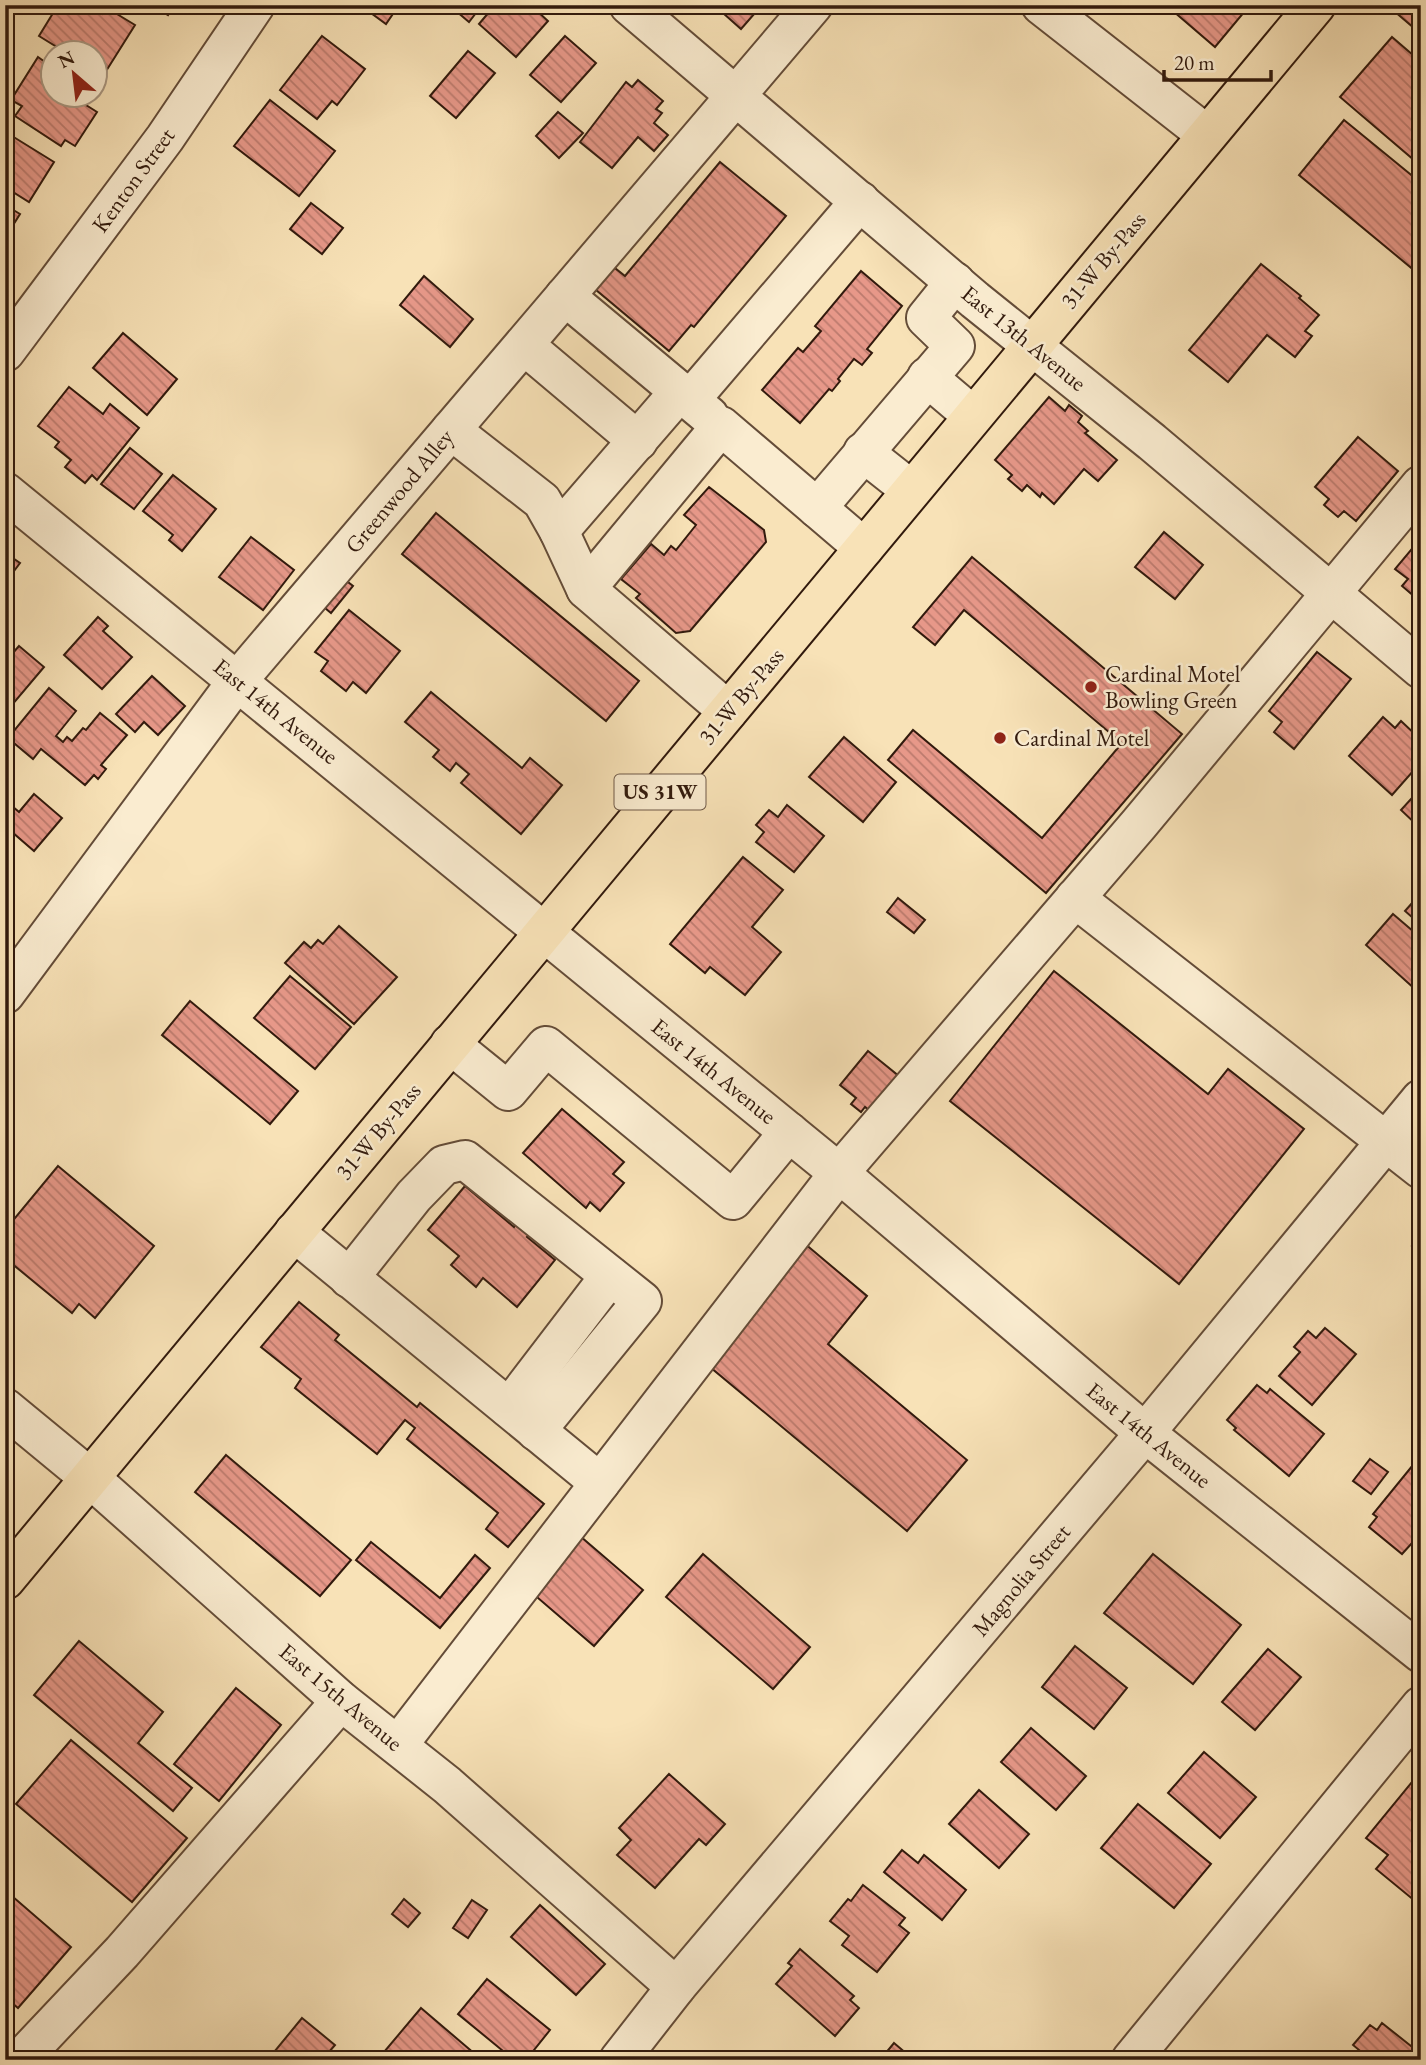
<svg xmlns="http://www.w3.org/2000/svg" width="1426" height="2065" viewBox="0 0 1426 2065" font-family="'EB Garamond',serif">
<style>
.building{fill:url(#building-back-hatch);stroke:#321a0d;stroke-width:2}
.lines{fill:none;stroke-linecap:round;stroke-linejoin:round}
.minor-casing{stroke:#644c38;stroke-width:42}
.major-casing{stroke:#321a0d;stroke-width:42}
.minor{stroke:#faecd0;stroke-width:38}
.major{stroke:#f8e2b7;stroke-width:38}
.poi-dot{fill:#8f2418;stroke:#faecd0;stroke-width:2.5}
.labels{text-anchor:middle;stroke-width:5;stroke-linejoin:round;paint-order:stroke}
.shield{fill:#faecd0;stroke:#6e5948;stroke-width:2}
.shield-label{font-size:21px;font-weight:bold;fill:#321a0d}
.street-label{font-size:23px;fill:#321a0d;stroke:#faecd0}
.poi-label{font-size:23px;fill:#321a0d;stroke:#faecd0;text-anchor:start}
</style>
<defs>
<pattern id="building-back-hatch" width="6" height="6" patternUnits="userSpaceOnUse" patternTransform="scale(1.75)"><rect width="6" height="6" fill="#e79889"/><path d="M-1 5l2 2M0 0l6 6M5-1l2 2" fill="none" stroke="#bc7b6e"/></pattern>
</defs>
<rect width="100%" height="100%" fill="#f8e2b7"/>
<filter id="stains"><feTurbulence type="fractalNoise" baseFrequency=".00286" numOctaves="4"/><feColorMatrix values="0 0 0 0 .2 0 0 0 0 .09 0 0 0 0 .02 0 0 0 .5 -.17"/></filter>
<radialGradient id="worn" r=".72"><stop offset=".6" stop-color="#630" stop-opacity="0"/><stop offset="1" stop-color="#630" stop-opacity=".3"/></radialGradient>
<g class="building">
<path d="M58,5H88L102,14L107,8L135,25L103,76L94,71V52H65L39,36Z"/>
<path d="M152,5H174L168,15Z"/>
<path d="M360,5H399L386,24Z"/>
<path d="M449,5H482L469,22Z"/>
<path d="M495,5H538L539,7L536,10L548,21L516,57L479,24Z"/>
<path d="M714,5H762L741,29Z"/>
<path d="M1166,5H1250L1215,47Z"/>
<path d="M1387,5H1421V34Z"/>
<path d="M322,36L365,69L337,105L332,101L317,119L280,90Z"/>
<path d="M565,36L596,63L561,102L530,75Z"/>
<path d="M1392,37L1421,62V166L1340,97Z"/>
<path d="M468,51L495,73L456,118L430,96Z"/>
<path d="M38,57L52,67V94H94L86,105L97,112L75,146L65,140L61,146L15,116L22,106L11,100Z"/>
<path d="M638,80L663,101L656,109L662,113L654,123L668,135L654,151L638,137L612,168L580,142L626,82L632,87Z"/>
<path d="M270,100L335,151L299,196L234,146Z"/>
<path d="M558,112L583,133L559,158L536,136Z"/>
<path d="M1344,120L1421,183V276L1299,175Z"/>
<path d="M12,136L54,162L29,202L5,187V147Z"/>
<path d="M720,162L786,216L694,327L691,325L669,351L583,279L601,257L625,276Z"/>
<path d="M311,203L343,228L322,254L290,229Z"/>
<path d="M5,205L20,214L5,238Z"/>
<path d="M1261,264L1301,296L1299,298L1319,315L1305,331L1312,336L1295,357L1267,335L1228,382L1189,350Z"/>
<path d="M861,271L902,306L867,349L872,353L862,365L854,359L838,379L840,381L832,391L829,389L800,423L762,390L798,348L803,352L821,331L815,326Z"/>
<path d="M424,276L473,319L450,347L400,305Z"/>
<path d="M123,333L177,379L147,415L93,368Z"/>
<path d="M69,387L103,414L110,404L139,428L97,480L92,475L85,483L65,467L71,460L55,447L59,442L38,426Z"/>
<path d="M1049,397L1065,411L1069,405L1082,416L1078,422L1088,431L1085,433L1117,460L1098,481L1084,469L1054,504L1042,493L1040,497L1027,485L1022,491L1008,479L1012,475L995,460Z"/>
<path d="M1358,437L1398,471L1356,521L1344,511L1338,517L1324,505L1329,499L1315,487Z"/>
<path d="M130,448L162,474L134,509L101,484Z"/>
<path d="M173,475L216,509L182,551L169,540L173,535L143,511Z"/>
<path d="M709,487L764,530L766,542L690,631L676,633L636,598L640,594L621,579L651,544L664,555L671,546L676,550L696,525L684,515Z"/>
<path d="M436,513L639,681L606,721L402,554Z"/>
<path d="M1164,532L1203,565L1175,599L1135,567Z"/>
<path d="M251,537L294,570L263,610L219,577Z"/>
<path d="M1421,538V590L1415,597L1402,586L1408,579L1395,569Z"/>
<path d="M5,550L8,552L7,554L20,563L5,583Z"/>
<path d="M972,557L1182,734L1046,893L888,760L913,730L1042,838L1122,743L964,610L935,645L913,627Z"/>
<path d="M335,572L353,586L331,613L313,598Z"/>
<path d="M349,610L400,651L366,693L353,682L346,691L321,671L328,661L315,652Z"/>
<path d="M98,617L108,626L103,631L132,657L102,689L64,655Z"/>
<path d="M19,646L44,667L12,705L5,700V662Z"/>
<path d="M1317,652L1351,679L1294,749L1274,732L1282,722L1269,711Z"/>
<path d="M152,676L185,706L158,735L144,722L135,732L116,714Z"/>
<path d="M49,688L76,711L56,736L63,742L67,737L72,741L83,728L86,730L100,713L127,735L101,765L106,769L98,779L94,775L85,785L41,749L33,759L8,738Z"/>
<path d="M431,692L522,768L530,758L562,785L521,834L461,783L469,774L456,763L450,771L433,757L439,750L405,722Z"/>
<path d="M1383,717L1395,728L1401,721L1419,738L1413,744L1421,750V762L1392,795L1349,756Z"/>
<path d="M844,737L896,782L863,822L809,777Z"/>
<path d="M1421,788V829L1401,810Z"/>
<path d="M34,794L62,818L34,851L5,826V800L19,812Z"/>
<path d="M787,805L824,836L794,872L756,842L764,832L756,825L769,810L778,817Z"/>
<path d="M743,857L783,890L752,927L781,952L745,995L710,967L705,973L670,944Z"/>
<path d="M1421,893V925L1405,911Z"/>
<path d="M898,898L925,920L914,933L887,912Z"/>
<path d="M1393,914L1421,938V984L1416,990L1366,945Z"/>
<path d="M339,926L397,977L354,1024L285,963L304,942L311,948L318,940L323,944Z"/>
<path d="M1054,971L1208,1094L1228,1069L1304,1129L1179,1284L950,1101Z"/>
<path d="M290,976L351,1027L315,1069L254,1018Z"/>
<path d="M190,1001L298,1091L270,1124L162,1035Z"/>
<path d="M868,1051L905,1081L876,1116L865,1107L861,1112L851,1104L856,1098L840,1085Z"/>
<path d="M562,1109L624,1162L613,1174L624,1183L600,1211L590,1202L586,1208L523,1153Z"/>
<path d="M58,1166L154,1246L95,1318L79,1304L72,1313L5,1258V1230Z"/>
<path d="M465,1186L514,1227L517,1222L530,1234L527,1237L555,1260L517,1307L483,1278L476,1287L451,1265L459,1256L428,1230Z"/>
<path d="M1421,1237V1255L1412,1246Z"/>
<path d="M804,1243L867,1296L828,1344L967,1460L907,1531L704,1362Z"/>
<path d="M299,1302L339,1335L335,1340L417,1407L420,1403L544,1504L508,1547L486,1529L498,1513L407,1439L415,1428L405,1420L377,1454L295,1388L301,1379L261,1347Z"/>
<path d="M1325,1328L1356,1354L1312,1405L1279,1376L1300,1352L1294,1347L1308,1331L1316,1338Z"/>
<path d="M1257,1385L1267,1393L1270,1389L1324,1434L1289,1476L1234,1430L1236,1428L1227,1420Z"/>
<path d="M226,1455L351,1560L320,1596L195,1492Z"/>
<path d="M1370,1459L1388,1472L1371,1494L1353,1481Z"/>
<path d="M1413,1465L1421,1471V1544L1417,1548L1412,1543L1402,1554L1369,1527L1377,1517L1373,1514Z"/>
<path d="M580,1536L643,1590L594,1646L531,1592Z"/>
<path d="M371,1542L440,1598L475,1555L490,1568L440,1628L356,1560Z"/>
<path d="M703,1554L810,1647L773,1689L666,1597Z"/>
<path d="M1153,1554L1241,1625L1193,1684L1104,1613Z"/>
<path d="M79,1641L163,1712L138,1743L192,1788L173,1811L34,1695Z"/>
<path d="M1075,1646L1127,1688L1094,1729L1042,1687Z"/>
<path d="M1268,1649L1301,1677L1255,1730L1222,1702Z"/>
<path d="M236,1688L281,1725L219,1801L174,1764Z"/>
<path d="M1031,1728L1086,1776L1056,1810L1001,1762Z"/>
<path d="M71,1740L187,1838L132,1902L16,1804Z"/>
<path d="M1204,1752L1256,1797L1220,1838L1168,1793Z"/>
<path d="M1421,1771V1906L1376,1869L1388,1855L1366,1838Z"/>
<path d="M669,1774L725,1824L706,1845L699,1839L655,1888L617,1855L631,1840L619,1828Z"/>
<path d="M979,1790L1029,1834L999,1868L949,1824Z"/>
<path d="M1138,1804L1211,1864L1174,1908L1101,1848Z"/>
<path d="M902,1850L918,1863L924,1855L966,1890L942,1920L884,1872Z"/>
<path d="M863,1885L905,1918L899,1925L909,1933L877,1972L842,1945L849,1936L830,1921L848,1899L851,1901Z"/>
<path d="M5,1890L71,1947L18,2008L5,1997Z"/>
<path d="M404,1899L420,1913L408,1927L392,1914Z"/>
<path d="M472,1900L487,1910L468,1938L453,1928Z"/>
<path d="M540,1905L605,1964L576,1995L511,1937Z"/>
<path d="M800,1949L854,1996L850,2000L859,2008L835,2036L776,1984L792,1966L788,1963Z"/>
<path d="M487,1979L550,2030L526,2060H514L458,2014Z"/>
<path d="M421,2008L482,2060H381L379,2058Z"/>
<path d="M302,2018L335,2045L322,2060H273L270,2057Z"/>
<path d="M1382,2023L1421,2054V2060H1371L1353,2045L1370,2025L1377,2030Z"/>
<path d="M894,2043L914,2060H880Z"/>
</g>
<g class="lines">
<g class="minor-casing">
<g id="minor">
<path d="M629,5L975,300L1152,442L1421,669"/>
<path d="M1041,5L1207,135"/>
<path d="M565,296L709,416"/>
<path d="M524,345L638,441"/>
<path d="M5,352L165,138L255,5"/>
<path d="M927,377L973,416"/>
<path d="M690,400L860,201"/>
<path d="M451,430L542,501L559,531L586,589"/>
<path d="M863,452L911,490"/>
<path d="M5,492L839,1173L1145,1433L1421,1653"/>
<path d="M817,508L955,346L926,318L955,282"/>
<path d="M559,531L680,391"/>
<path d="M728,711L586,589L721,426L864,548"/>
<path d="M1075,898L1421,1169"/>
<path d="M5,994L238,680L813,5"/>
<path d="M450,1044L508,1091L546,1046L733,1200L789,1132"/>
<path d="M294,1232L600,1483"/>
<path d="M349,1278L414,1196L444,1165L465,1160L642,1301L536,1431"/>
<path d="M5,1408L90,1478L341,1701L447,1785L676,1987"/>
<path d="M509,1408L610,1276"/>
<path d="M398,1745L839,1173L1139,824L1421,485"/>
<path d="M20,2060L122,1952L341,1701"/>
<path d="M619,2060L676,1987L1145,1433L1421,1099"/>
<path d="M1131,2060L1421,1706"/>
</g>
</g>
<g class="major-casing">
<path id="major" d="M5,1580L1316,5"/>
</g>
<use href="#minor" class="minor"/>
<use href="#major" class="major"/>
</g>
<g class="poi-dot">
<circle cx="1091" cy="687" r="7"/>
<circle cx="1000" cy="738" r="7"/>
</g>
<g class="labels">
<rect class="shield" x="614.5" y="774.5" width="91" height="35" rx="5"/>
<g class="shield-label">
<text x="660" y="799">US 31W</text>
</g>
<g class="street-label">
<text transform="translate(133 180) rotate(-54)" y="8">Kenton Street</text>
<text transform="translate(1103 260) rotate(-50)" y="8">31-W By-Pass</text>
<text transform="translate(1024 338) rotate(39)" y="8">East 13th Avenue</text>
<text transform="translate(399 491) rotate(-50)" y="8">Greenwood Alley</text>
<text transform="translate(741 696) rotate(-50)" y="8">31-W By-Pass</text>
<text transform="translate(276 711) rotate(39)" y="8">East 14th Avenue</text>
<text transform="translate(714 1071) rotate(39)" y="8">East 14th Avenue</text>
<text transform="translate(378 1131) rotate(-50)" y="8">31-W By-Pass</text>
<text transform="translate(1149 1435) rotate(39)" y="8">East 14th Avenue</text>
<text transform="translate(1021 1580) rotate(-50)" y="8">Magnolia Street</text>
<text transform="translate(341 1697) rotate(40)" y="8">East 15th Avenue</text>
</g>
<g class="poi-label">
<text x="1105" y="682">Cardinal Motel<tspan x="1105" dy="26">Bowling Green</tspan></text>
<text x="1014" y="746">Cardinal Motel</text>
</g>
</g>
<rect width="1426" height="2065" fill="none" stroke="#f8e2b7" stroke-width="28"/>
<rect x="7" y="7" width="1412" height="2051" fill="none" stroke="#321a0d" stroke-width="3.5"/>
<rect x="14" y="14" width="1398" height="2037" fill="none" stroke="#321a0d" stroke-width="2"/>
<g transform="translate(74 74) rotate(332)"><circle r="33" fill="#faecd0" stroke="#aa9882" stroke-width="2"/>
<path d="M0-5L12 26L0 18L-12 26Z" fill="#8f2418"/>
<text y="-10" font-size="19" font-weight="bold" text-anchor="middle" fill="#321a0d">N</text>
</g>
<path d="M1164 70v10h107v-10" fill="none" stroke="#321a0d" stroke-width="3.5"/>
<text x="1174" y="70" font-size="21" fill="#321a0d" stroke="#faecd0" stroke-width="5" paint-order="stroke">20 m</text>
<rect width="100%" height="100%" filter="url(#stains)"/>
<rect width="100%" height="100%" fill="url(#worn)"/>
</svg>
